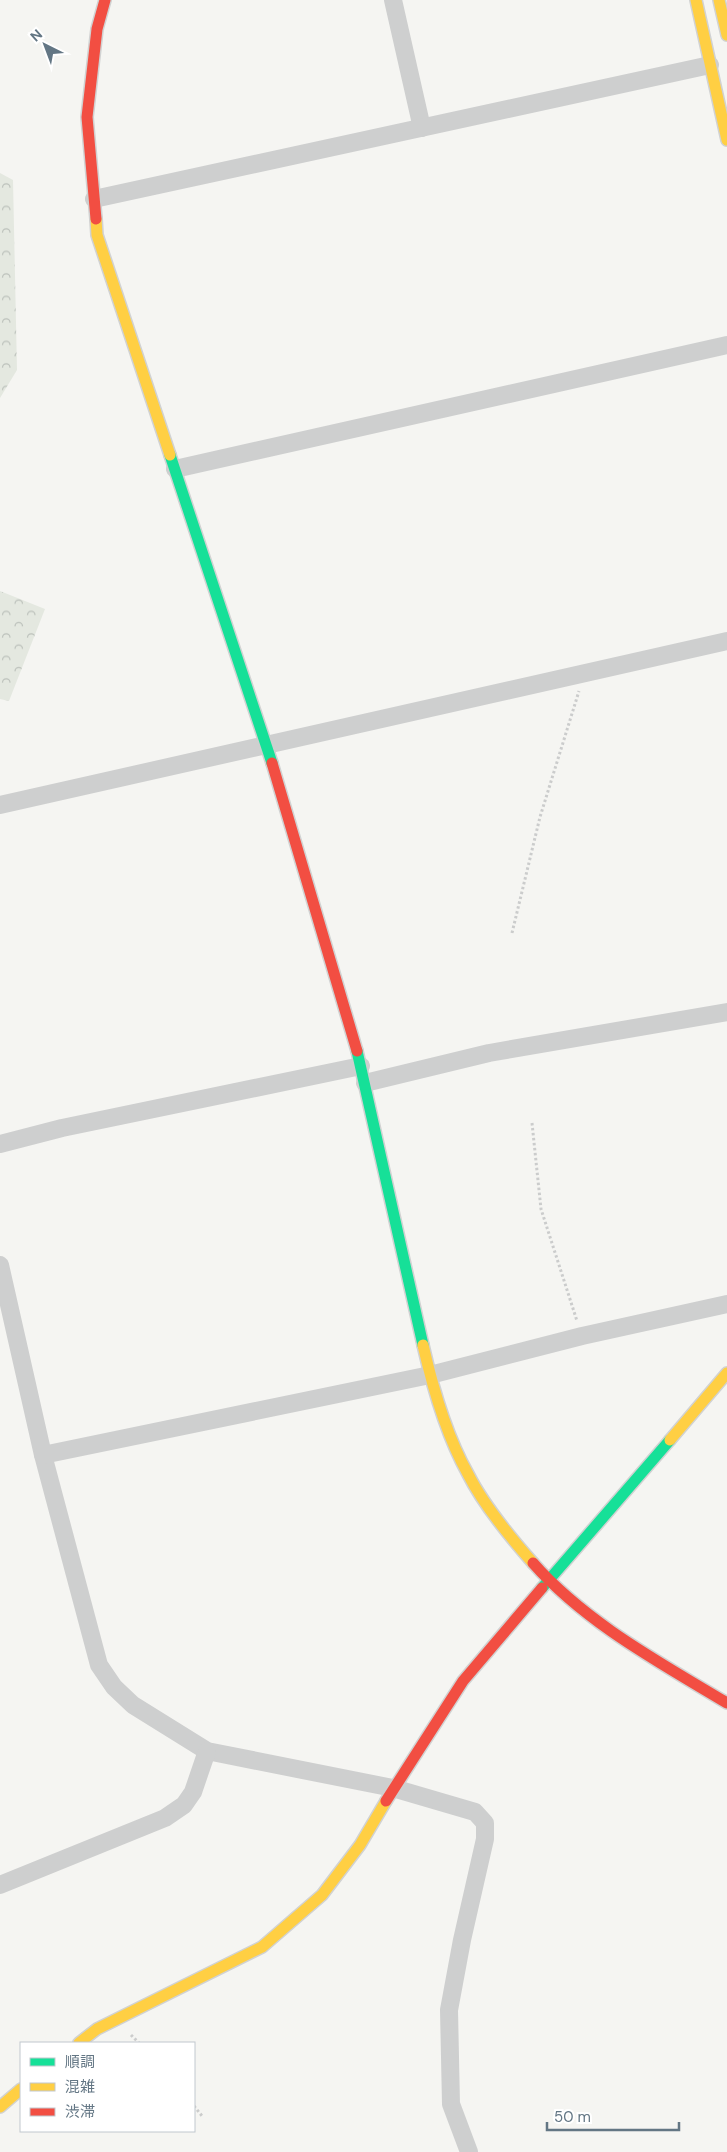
<svg xmlns="http://www.w3.org/2000/svg" width="727" height="2152" viewBox="0 0 727 2152" font-family="'DM Sans','Noto Sans JP',sans-serif">
<style>
.forest{fill:url(#forest-crowns)}
.lines{fill:none;stroke-linecap:round;stroke-linejoin:round}
.fast-casing{stroke:#d1d2d2;stroke-width:14}
.slow-casing{stroke:#d1d2d2;stroke-width:14}
.jam-casing{stroke:#d1d2d2;stroke-width:14}
.path{stroke:#cbcccc;stroke-width:3;stroke-dasharray:2.5 2.5;stroke-linecap:butt}
.street{stroke:#cecfcf;stroke-width:18}
.fast{stroke:#16e098;stroke-width:11}
.slow{stroke:#ffcf43;stroke-width:11}
.jam{stroke:#f24e42;stroke-width:11}
</style>
<defs>
<pattern id="forest-crowns" width="20" height="18" patternUnits="userSpaceOnUse" patternTransform="scale(1.25)"><rect width="20" height="18" fill="#e4e8e0"/><path d="M2 6a3 3 0 1 1 6 0M12 15a3 3 0 1 1 6 0" fill="none" stroke="#bcc1bb"/></pattern>
</defs>
<rect width="100%" height="100%" fill="#f5f5f2"/>
<g class="forest">
<path d="M0,173L13,180L17,370L0,398Z"/>
<path d="M0,591L45,609L9,701L0,699Z"/>
</g>
<g class="lines">
<g class="fast-casing">
<g id="fast">
<path d="M170,455L272,763"/>
<path d="M357,1051L423,1345"/>
<path d="M542,1588L670,1440"/>
</g>
</g>
<g class="slow-casing">
<g id="slow">
<path d="M696,0L727,140"/>
<path d="M719,0L727,35"/>
<path d="M96,219L97,235L170,455"/>
<path d="M423,1345C433,1389 446,1435 468,1474C484,1506 510,1537 533,1563"/>
<path d="M670,1440L727,1373"/>
<path d="M79,2043L97,2029L262,1947L322,1895L360,1845L386,1801"/>
<path d="M0,2107L21,2089"/>
</g>
</g>
<g class="jam-casing">
<g id="jam">
<path d="M96,219L87,117L97,29L105,0"/>
<path d="M272,763L357,1051"/>
<path d="M533,1563C586,1623 659,1662 727,1703"/>
<path d="M386,1801L463,1681L542,1588"/>
</g>
</g>
<g class="path">
<path d="M512,933L540,817L579,691"/>
<path d="M532,1123L541,1209L577,1321"/>
<path d="M131,2035L139,2043"/>
<path d="M194,2106L202,2116"/>
</g>
<g class="street">
<path d="M393,0L422,128"/>
<path d="M94,199L710,65"/>
<path d="M175,469L727,345"/>
<path d="M0,805L727,641"/>
<path d="M365,1083L489,1053L727,1012"/>
<path d="M0,1144L62,1128L361,1066"/>
<path d="M0,1265L43,1455L99,1665L114,1687L133,1705L207,1751L393,1788L475,1812L485,1823V1839L462,1940L449,2010L451,2104L469,2152"/>
<path d="M43,1455L430,1375L582,1336L727,1304"/>
<path d="M0,1885L165,1818L184,1805L193,1792L207,1751"/>
</g>
<use href="#fast" class="fast"/>
<use href="#slow" class="slow"/>
<use href="#jam" class="jam"/>
</g>
<rect x="20" y="2042" width="175" height="90" fill="#ffffff" stroke="#c1c8ce"/>
<rect x="30" y="2058" width="25" height="8" fill="#16e098" stroke="#c1c8ce"/>
<text x="65" y="2067" font-size="15" fill="#637684">順調</text>
<rect x="30" y="2083" width="25" height="8" fill="#ffcf43" stroke="#c1c8ce"/>
<text x="65" y="2092" font-size="15" fill="#637684">混雑</text>
<rect x="30" y="2108" width="25" height="8" fill="#f24e42" stroke="#c1c8ce"/>
<text x="65" y="2117" font-size="15" fill="#637684">渋滞</text>
<g transform="translate(45 45) rotate(318)" stroke="#ffffff" stroke-width="4" paint-order="stroke">
<path d="M0-4L9 19L0 12L-9 19Z" fill="#637684"/>
<text y="-8" font-size="14" font-weight="bold" text-anchor="middle" fill="#637684">N</text>
</g>
<path d="M547 2122v8h132v-8" fill="none" stroke="#637684" stroke-width="2.5"/>
<text x="554" y="2122" font-size="15" fill="#637684" stroke="#ffffff" stroke-width="4" paint-order="stroke">50 m</text>
</svg>
